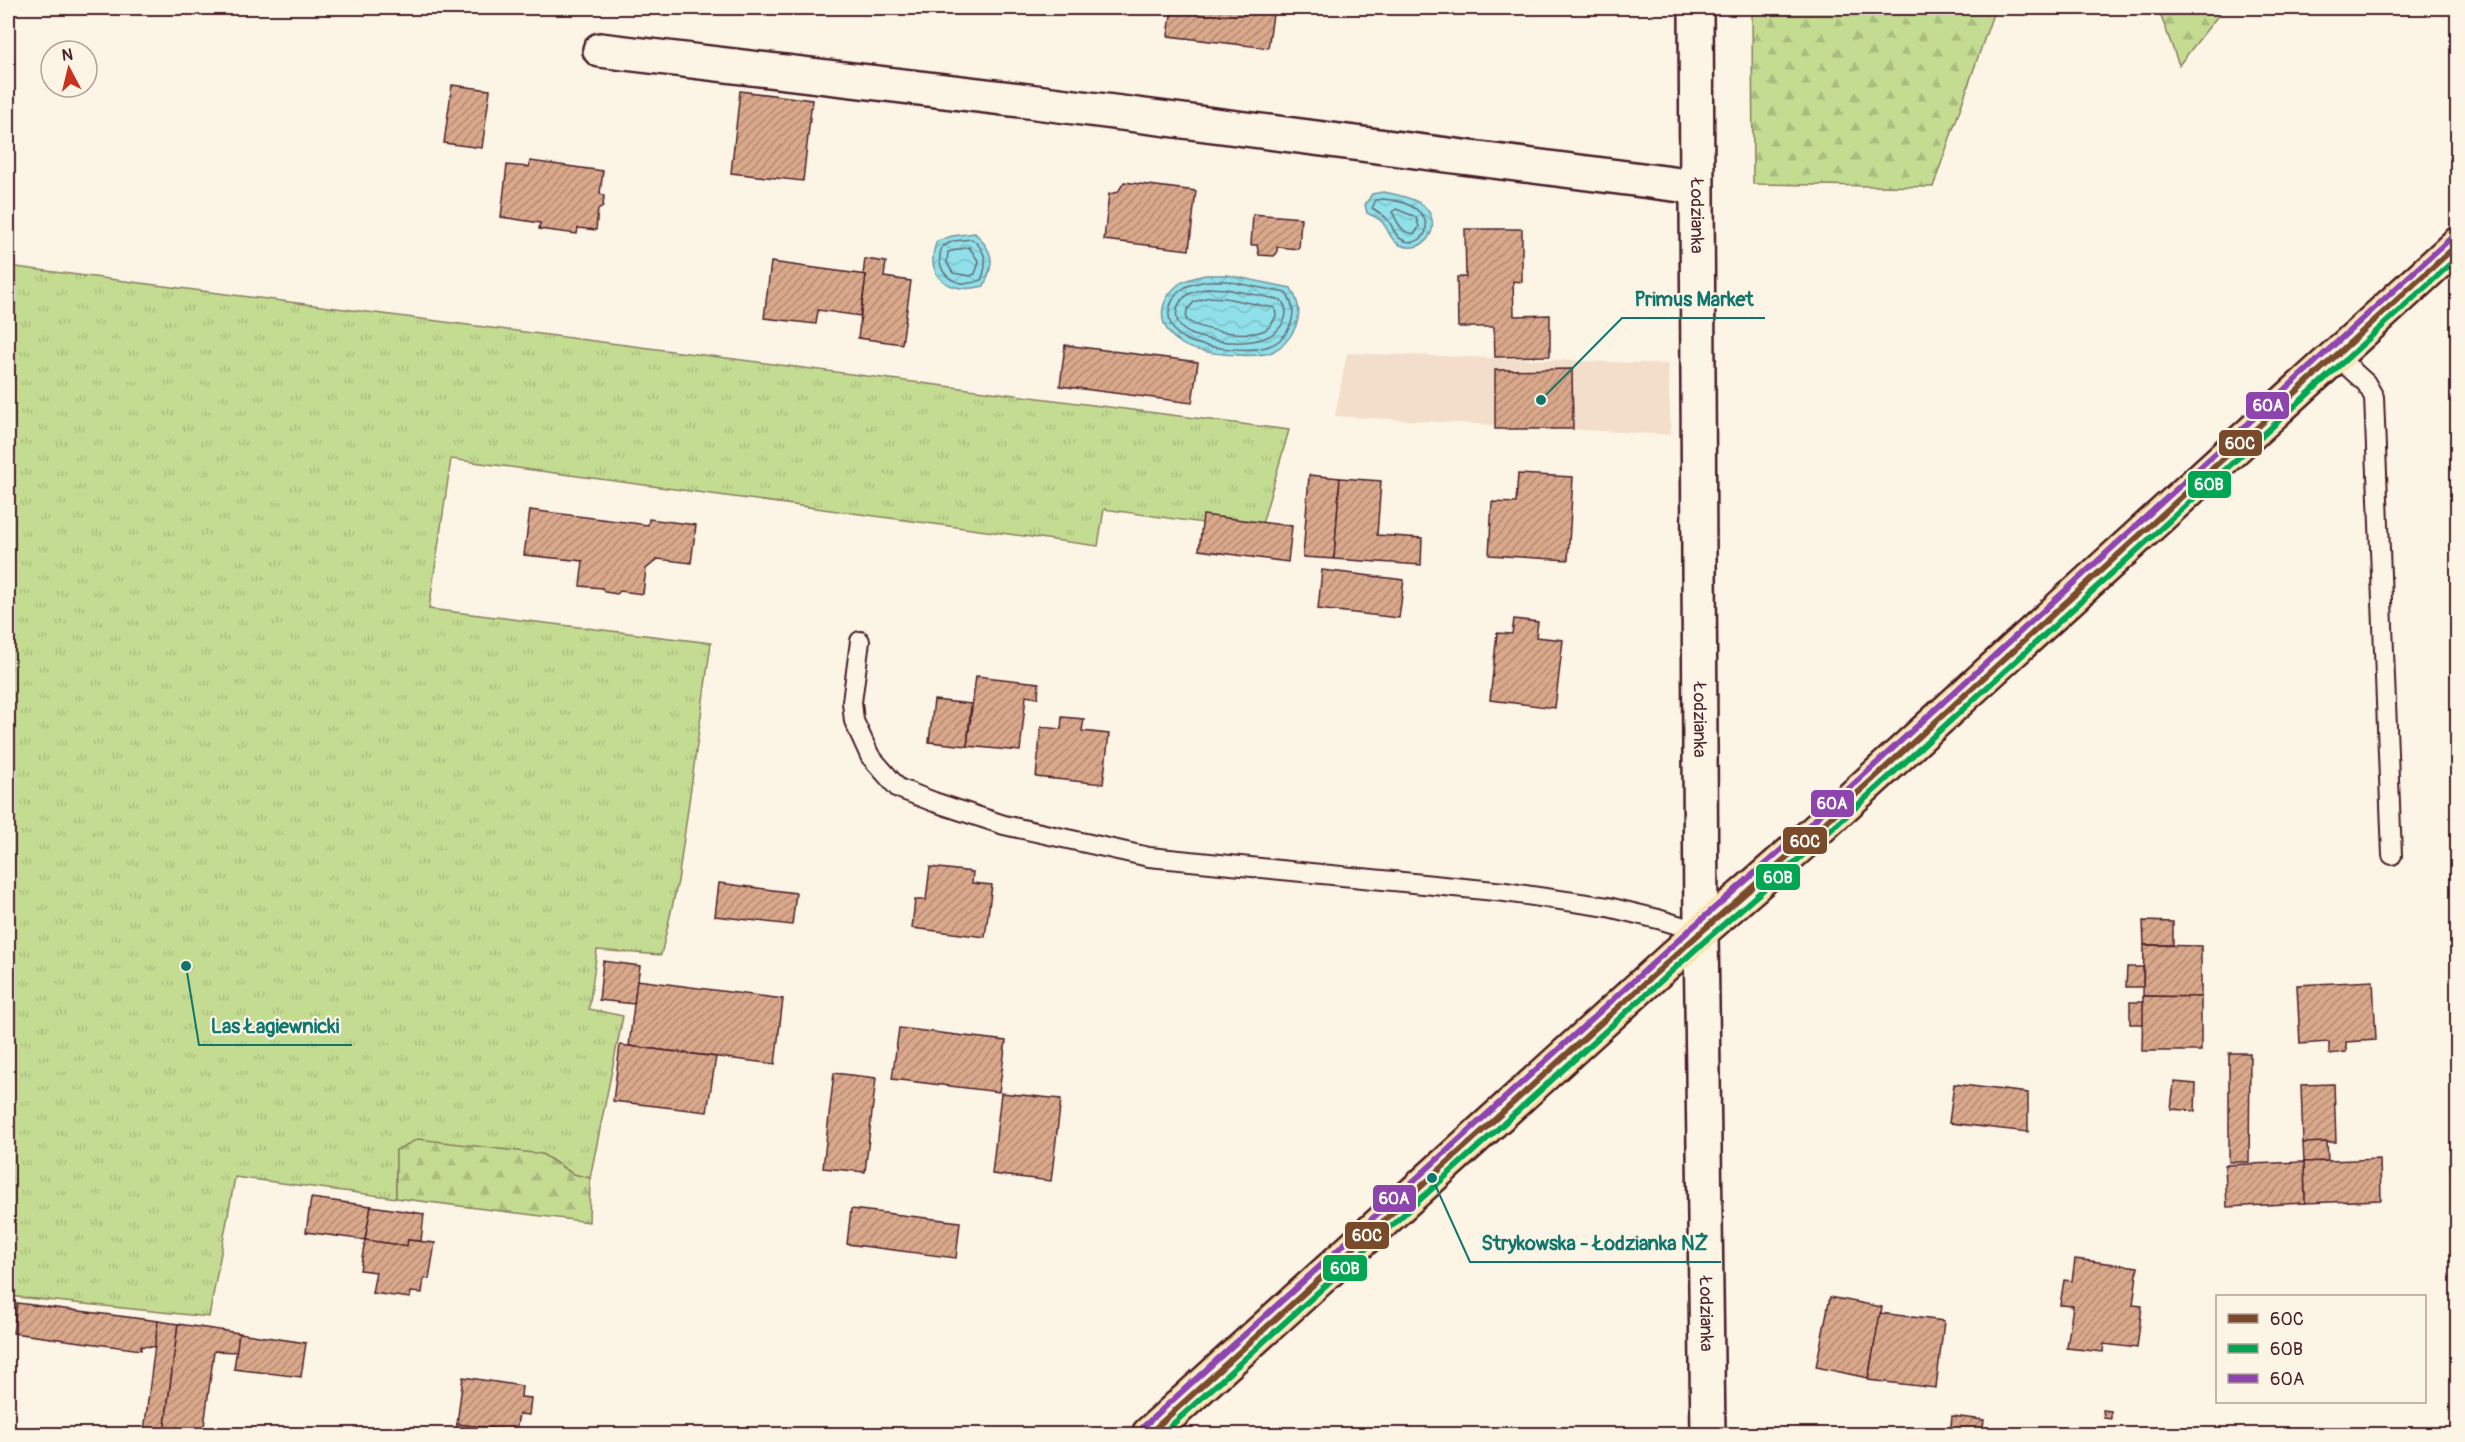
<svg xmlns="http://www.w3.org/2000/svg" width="2465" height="1442" viewBox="0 0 2465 1442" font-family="Pangolin,sans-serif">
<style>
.built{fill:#f2deca}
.grass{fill:url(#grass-tufts);stroke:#877e5e;stroke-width:1.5}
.forest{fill:url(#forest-firs);stroke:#877e5e;stroke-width:1.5}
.water{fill:url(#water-waves);stroke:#73939d;stroke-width:1.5}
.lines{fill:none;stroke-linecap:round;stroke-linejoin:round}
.shore{stroke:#666c77;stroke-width:1.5}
.building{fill:url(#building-hatch);stroke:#4a1f2b;stroke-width:1.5}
.lane-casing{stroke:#4a1f2b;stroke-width:22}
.street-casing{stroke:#4a1f2b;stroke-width:38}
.primary-casing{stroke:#4a1f2b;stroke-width:38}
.lane{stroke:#fcf5e5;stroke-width:18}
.street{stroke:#fcf5e5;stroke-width:33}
.primary{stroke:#fdde96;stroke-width:33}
.bus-1-casing{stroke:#fcf5e5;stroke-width:10}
.bus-2-casing{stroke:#fcf5e5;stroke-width:10}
.bus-3-casing{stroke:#fcf5e5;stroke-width:10}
.bus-1{stroke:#7a4b2a;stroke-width:6}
.bus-2{stroke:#00a651;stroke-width:6}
.bus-3{stroke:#8e44ad;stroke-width:6}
.labels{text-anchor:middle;stroke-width:4.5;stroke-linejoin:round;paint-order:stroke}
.street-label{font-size:18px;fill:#4a1f2b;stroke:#fcf5e5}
.leader{fill:none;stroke:#0f766e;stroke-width:2}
.callout-dot{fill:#0f766e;stroke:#fcf5e5;stroke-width:2}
.callout-label{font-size:20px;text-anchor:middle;font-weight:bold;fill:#0f766e;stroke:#fcf5e5;stroke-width:4.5;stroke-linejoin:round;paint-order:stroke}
.line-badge{stroke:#fcf5e5;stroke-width:2}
.badge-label{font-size:16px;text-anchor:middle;font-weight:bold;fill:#fff}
</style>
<defs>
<pattern id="grass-tufts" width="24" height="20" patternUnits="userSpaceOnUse" patternTransform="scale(1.5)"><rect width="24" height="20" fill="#c4dc92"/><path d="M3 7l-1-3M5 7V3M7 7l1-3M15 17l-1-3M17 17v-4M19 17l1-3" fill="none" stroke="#aabc7e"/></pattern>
<pattern id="forest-firs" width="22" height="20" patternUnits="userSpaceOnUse" patternTransform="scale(1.5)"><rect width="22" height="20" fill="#c4dc92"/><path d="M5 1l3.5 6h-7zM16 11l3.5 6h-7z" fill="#aabc7e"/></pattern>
<pattern id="water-waves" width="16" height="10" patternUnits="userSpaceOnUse" patternTransform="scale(1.5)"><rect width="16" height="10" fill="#8fe0e9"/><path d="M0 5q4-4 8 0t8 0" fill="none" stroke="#7dc0c8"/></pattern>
<pattern id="building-hatch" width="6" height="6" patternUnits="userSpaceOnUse" patternTransform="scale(1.5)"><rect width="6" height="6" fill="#daa98c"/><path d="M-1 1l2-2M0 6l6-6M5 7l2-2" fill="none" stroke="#b38973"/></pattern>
</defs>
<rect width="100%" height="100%" fill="#fcf5e5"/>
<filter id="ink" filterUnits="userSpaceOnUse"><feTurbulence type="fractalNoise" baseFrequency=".0167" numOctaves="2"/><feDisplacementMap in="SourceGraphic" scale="12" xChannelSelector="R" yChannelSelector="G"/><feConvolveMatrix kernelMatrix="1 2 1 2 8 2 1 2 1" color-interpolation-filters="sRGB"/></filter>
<g filter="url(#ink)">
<path class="built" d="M1347,353L1668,364L1671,435L1335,416Z"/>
<path class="grass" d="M8,266L1289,430L1260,531L1104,509L1098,546L451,459L429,609L711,643L678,881L661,955L597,950L589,1009L623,1016L590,1178L573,1174L542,1154L396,1150V1198L235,1177L209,1317L8,1296Z"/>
<g class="forest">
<path d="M1752,8H1995L1933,187L1753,184Z"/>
<path d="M2158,8H2224L2179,65Z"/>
<path d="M418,1139L542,1154L573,1174L590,1178L589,1222L396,1198V1150Z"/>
</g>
<g class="water">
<path d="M1383,192C1395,194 1417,198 1426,208C1443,228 1424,255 1400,245C1390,240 1389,231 1383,223C1379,218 1373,216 1367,213L1365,205L1372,194Z"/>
<path d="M975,233C994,252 995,262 984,286C951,295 922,278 937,241L952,236Z"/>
<path d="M1205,275H1227L1291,288C1299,303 1302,314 1294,330C1289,340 1282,347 1272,352C1255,359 1197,354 1182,344C1157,328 1156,303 1179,284C1186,279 1197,277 1205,275Z"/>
</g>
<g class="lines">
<g class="shore">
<path d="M1383,199C1447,204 1428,255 1401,239C1393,234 1393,225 1387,219C1383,214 1377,212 1372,208L1376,200Z"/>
<path d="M1396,209L1416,217L1419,227L1415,233C1401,235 1398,222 1392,212Z"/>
<path d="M972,239C987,251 988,264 981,280C957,291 932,273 942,247L953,241Z"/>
<path d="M969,247L979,262L975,274L970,276L953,273L947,263L948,252Z"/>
<path d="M1206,281H1226L1286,293C1294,305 1295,315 1289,328C1285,336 1278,343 1269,346C1252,353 1204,348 1187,340C1164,330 1163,302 1184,288C1190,284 1199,283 1206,281Z"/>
<path d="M1207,288L1226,289L1281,300C1286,306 1287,314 1284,321C1271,350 1216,344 1191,334C1172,326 1172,304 1189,294C1195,291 1202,290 1207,288Z"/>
<path d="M1209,297L1225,298L1275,308L1276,316C1273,322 1271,327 1265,330C1248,338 1200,331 1186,319L1187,310L1194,302Z"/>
</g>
</g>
<g class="building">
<path d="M1172,8H1274L1268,48L1168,36Z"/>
<path d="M452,85L490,90L482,148L444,143Z"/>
<path d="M740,91L812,100L803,181L731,173Z"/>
<path d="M530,161L603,171L600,193L604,196L603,206L598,209L596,230L578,228L577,234L539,229L540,223L501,217L507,165L529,167Z"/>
<path d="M1124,182L1196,191L1189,250L1104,240L1109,194L1118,192Z"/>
<path d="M1253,214L1301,218L1299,249L1277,247V253L1274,256L1259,255L1257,245H1251Z"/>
<path d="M1465,229H1522V282L1513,281L1514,316L1550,315V356L1495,357L1494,327H1458L1457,277H1466Z"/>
<path d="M865,259L886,262L884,277L911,281L902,344L858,338L866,275H863Z"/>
<path d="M771,262L866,275L860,316L818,310L816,324L764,318Z"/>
<path d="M1065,345L1198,362L1192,403L1060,386Z"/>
<path d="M1572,369L1573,429H1495V370Z"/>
<path d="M1518,474L1573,477L1568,560L1489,555L1492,502L1516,503Z"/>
<path d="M1309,475L1340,478L1334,559L1303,557Z"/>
<path d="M1340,478L1381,481L1377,535L1422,538L1421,565L1334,559Z"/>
<path d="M530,510L648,525L649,519L696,525L691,563L658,559L646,569L643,594L620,591L617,594L605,592L602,588L580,586L583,561L524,555Z"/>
<path d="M1203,515L1292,526L1288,562L1199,550Z"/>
<path d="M1322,570L1404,580L1399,618L1318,609Z"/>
<path d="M1514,619L1538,622L1536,637L1563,640L1555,708L1490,700L1497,633L1512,634Z"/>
<path d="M976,676L1039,683L1038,698L1026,696L1020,751L967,746Z"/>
<path d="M934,700L971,704L967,746L929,742Z"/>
<path d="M1062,717L1084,719L1082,731L1109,734L1103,784L1036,777L1041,727L1061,729Z"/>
<path d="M930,867L973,872L972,883L992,885L985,937L912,928L915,900H926Z"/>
<path d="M719,883L796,893L792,925L715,916Z"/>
<path d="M2143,921L2173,922V945H2144Z"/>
<path d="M2144,945L2201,946V997L2143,996Z"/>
<path d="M603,961L640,966L634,1004L599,1000Z"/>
<path d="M2127,967H2143V987H2126Z"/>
<path d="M637,980L783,999L775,1064L629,1046Z"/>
<path d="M2373,981L2376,1040L2346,1042V1052L2329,1054V1042L2300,1044L2297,985Z"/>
<path d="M2143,996L2201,997V1051H2142Z"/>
<rect x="2130" y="1002" width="13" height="22"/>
<path d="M899,1028L1006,1041L999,1092L892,1079Z"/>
<path d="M620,1045L716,1057L707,1112L613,1101Z"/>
<path d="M2229,1053H2250L2249,1162H2229Z"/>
<path d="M834,1073L876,1078L865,1172L823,1168Z"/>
<path d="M2174,1082L2196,1084L2195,1111L2171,1109Z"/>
<path d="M1954,1084L2028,1093V1132L1949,1123Z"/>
<path d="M2334,1084L2336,1142L2303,1143L2301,1085Z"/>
<path d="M1001,1093L1061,1099L1051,1181L992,1174Z"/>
<path d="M2327,1142L2328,1161L2304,1162L2303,1143Z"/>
<path d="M2450,1156H2458V1198H2452Z"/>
<path d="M2380,1159L2381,1200L2305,1203L2304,1162Z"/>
<path d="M2304,1162L2305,1203L2227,1207L2225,1165Z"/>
<path d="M311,1198L371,1206L365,1240L306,1232Z"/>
<path d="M371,1206L424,1214L421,1241L408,1240L407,1246L365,1240Z"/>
<path d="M851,1209L960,1222L956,1258L847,1244Z"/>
<path d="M365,1240L407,1246L408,1240L435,1243L429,1279L424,1278L422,1293L411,1292L410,1298L372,1293L376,1272L360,1270Z"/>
<path d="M2075,1259L2138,1267L2133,1305L2142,1306L2137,1348L2104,1344L2103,1352L2067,1348L2073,1306L2060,1305L2064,1280L2072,1281Z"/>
<path d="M1830,1297L1882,1307L1868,1378L1816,1367Z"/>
<path d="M17,1303L158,1321L155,1347L141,1346V1350L13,1333Z"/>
<path d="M1880,1313L1944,1321L1936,1388L1868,1380Z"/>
<path d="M158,1321L178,1324L164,1434L144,1432Z"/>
<path d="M178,1324L239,1333L237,1352L214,1351L203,1434H164Z"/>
<path d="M239,1333L306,1343L301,1377L234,1369Z"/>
<path d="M463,1377L522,1386L521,1397L531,1398L529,1415L519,1414L516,1431L457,1424Z"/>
<path d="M2103,1410L2111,1411V1419L2104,1418Z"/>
<path d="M1952,1416L1984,1420L1982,1434H1950Z"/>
<path d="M457,1424L516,1431V1434H455Z"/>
</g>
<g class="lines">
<g class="lane-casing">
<g id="lane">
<path d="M2335,355L2366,383L2374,397L2392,855"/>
<path d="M860,641L852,702L854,721L870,756L898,788L934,802L1004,825L1149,857L1505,892L1608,907L1658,919L1701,932"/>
</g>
</g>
<g class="street-casing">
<g id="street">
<path id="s1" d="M1696,8L1701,932L1708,1434"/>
<path d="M600,50L1028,101L1696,187"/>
</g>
</g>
<g class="primary-casing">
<path id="primary" d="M1149,1434L1701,932L1804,842L2458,244"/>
</g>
<use href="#lane" class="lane"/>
<use href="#street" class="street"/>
<use href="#primary" class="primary"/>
<g class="bus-1-casing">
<path id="bus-1" d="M1149,1434L1701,932L1804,842L2458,244"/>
</g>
<g class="bus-2-casing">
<path id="bus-2" d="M1162,1434L1707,939L1810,849L2458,257"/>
</g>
<g class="bus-3-casing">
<path id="bus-3" d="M1143,1427L1695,925L1798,835L2452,237"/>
</g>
<use href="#bus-1" class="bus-1"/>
<use href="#bus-2" class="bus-2"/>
<use href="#bus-3" class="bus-3"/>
</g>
</g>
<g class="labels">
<g class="street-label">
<text dy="6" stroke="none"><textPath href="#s1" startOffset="208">Łodzianka</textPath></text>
<text dy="6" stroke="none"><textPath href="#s1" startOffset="712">Łodzianka</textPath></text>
<text dy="6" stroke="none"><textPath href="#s1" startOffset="1306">Łodzianka</textPath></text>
</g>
</g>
<path class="leader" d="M1541 400L1622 318H1765M186 966L199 1045H352M1432 1178L1470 1262H1721"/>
<g class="callout-dot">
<circle cx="1541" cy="400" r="6"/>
<circle cx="186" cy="966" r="6"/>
<circle cx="1432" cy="1178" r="6"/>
</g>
<g class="callout-label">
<text x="1694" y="306">Primus Market</text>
<text x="275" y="1033">Las Łagiewnicki</text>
<text x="1595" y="1250">Strykowska - Łodzianka NŻ</text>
</g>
<g class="line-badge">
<rect x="2245" y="391" width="45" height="29" rx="6" fill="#8e44ad"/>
<rect x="2218" y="429" width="45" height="28" rx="6" fill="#7a4b2a"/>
<rect x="2187" y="470" width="45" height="29" rx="6" fill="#00a651"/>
<rect x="1810" y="789" width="45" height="29" rx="6" fill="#8e44ad"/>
<rect x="1782" y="826" width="46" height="29" rx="6" fill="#7a4b2a"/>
<rect x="1755" y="863" width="46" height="28" rx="6" fill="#00a651"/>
<rect x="1372" y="1184" width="45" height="29" rx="6" fill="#8e44ad"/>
<rect x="1344" y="1221" width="46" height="29" rx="6" fill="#7a4b2a"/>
<rect x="1322" y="1254" width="46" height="28" rx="6" fill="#00a651"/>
</g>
<g class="badge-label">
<text x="2268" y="411">60A</text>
<text x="2240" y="449">60C</text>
<text x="2209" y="490">60B</text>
<text x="1832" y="809">60A</text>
<text x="1805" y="847">60C</text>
<text x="1778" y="883">60B</text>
<text x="1394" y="1204">60A</text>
<text x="1367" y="1241">60C</text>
<text x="1345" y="1274">60B</text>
</g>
<rect width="2465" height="1442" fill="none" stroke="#fcf5e5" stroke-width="30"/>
<rect x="15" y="15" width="2435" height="1412" fill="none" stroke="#4a1f2b" stroke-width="2" filter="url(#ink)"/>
<rect x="2216" y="1295" width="210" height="108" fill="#fcf5e5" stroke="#b59f9b" stroke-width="1.5"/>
<rect x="2228" y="1314" width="30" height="9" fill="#7a4b2a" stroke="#b59f9b" stroke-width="1.5"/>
<text x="2270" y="1325" font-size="18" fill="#4a1f2b">60C</text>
<rect x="2228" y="1344" width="30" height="9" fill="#00a651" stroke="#b59f9b" stroke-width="1.5"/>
<text x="2270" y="1355" font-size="18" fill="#4a1f2b">60B</text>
<rect x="2228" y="1374" width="30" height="9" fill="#8e44ad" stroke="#b59f9b" stroke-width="1.5"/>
<text x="2270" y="1385" font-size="18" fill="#4a1f2b">60A</text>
<g transform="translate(69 69) rotate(353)"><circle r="28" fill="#fcf5e5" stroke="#b59f9b" stroke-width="1.5"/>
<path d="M0-4.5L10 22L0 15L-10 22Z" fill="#c8321e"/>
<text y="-9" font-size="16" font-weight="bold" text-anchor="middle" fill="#4a1f2b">N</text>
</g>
</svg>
